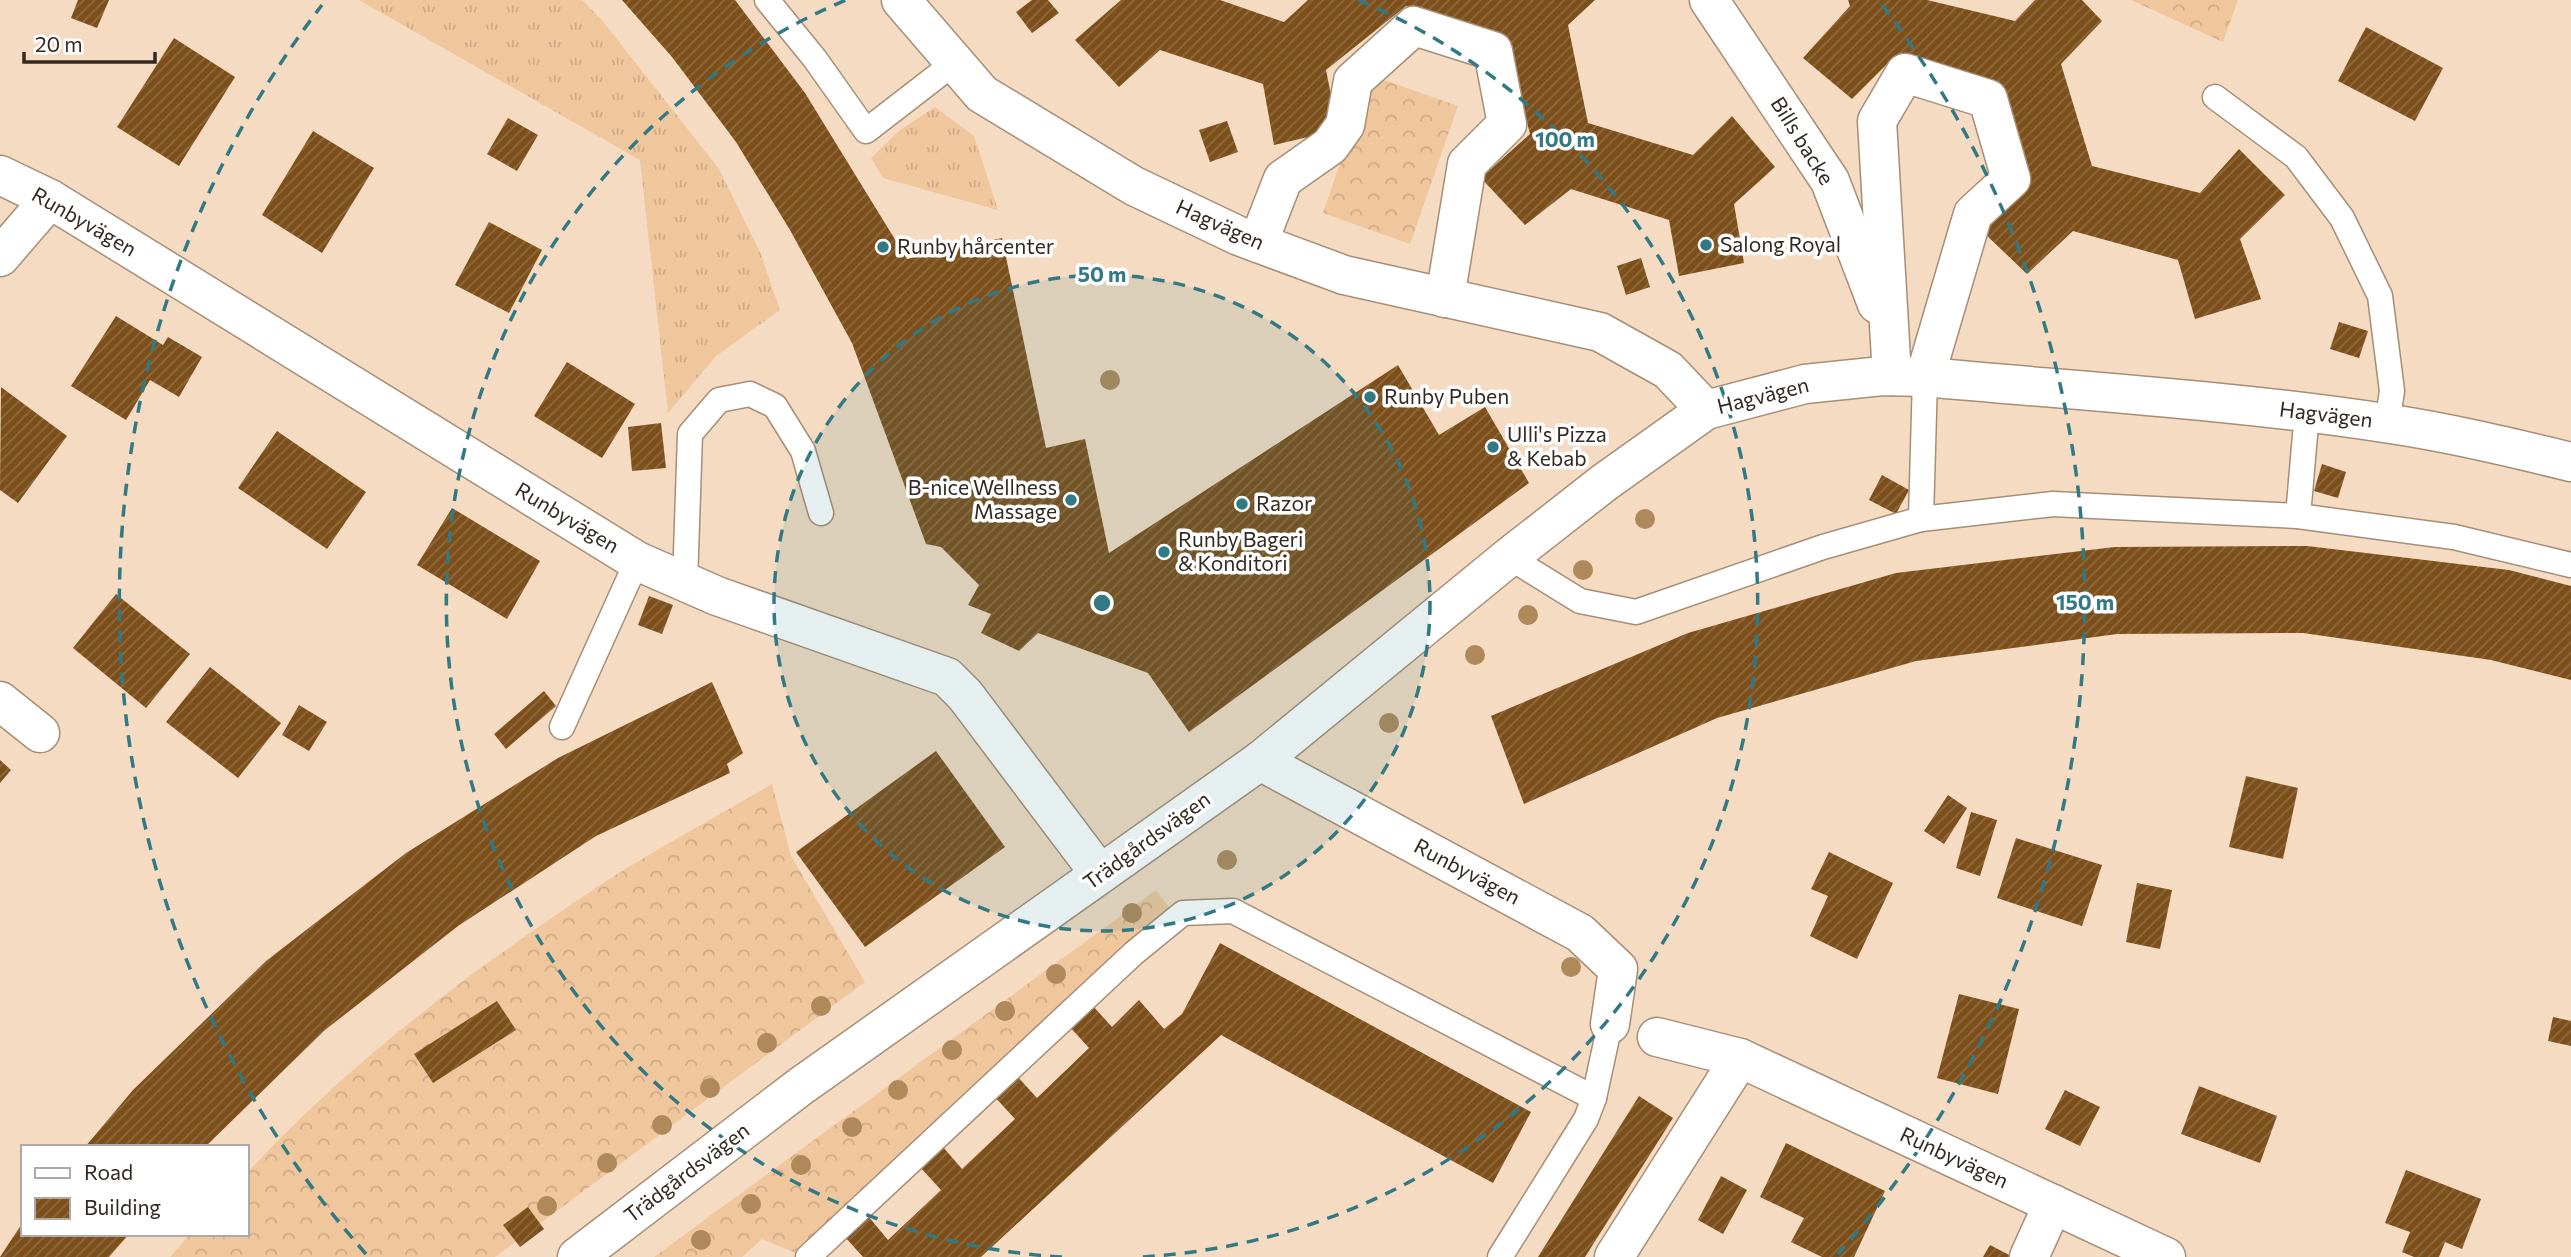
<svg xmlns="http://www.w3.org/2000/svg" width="2571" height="1257" viewBox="0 0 2571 1257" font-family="Commissioner,sans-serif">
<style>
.grass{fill:url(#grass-tufts)}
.forest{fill:url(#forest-crowns)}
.building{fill:url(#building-hatch)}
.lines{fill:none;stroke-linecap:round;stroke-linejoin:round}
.lane-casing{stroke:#a68e77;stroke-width:27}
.street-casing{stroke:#a68e77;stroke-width:41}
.lane{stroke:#fff;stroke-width:24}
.street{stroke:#fff;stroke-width:38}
.tree{fill:#af895a}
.ring{fill:none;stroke:#327984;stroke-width:3.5;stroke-dasharray:12 9}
.poi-dot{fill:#327984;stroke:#fff;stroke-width:2.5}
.labels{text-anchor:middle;stroke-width:7;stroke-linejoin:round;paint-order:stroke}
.street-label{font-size:21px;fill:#332920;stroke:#fff}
.poi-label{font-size:21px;fill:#332920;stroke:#fff;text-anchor:start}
.centre{fill:#327984;stroke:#fff;stroke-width:3.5}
.ring-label{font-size:21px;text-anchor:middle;font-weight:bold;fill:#327984;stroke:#fff;stroke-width:7;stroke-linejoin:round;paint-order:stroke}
</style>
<defs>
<pattern id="grass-tufts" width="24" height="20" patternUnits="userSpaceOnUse" patternTransform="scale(1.75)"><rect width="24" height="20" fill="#f0c69c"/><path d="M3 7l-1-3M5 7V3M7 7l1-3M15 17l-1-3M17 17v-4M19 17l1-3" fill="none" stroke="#ceaa86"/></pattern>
<pattern id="forest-crowns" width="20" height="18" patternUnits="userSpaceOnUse" patternTransform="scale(1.75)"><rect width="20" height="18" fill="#f0c69c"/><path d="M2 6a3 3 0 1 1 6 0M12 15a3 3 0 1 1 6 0" fill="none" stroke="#ceaa86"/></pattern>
<pattern id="building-hatch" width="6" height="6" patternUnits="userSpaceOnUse" patternTransform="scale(1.75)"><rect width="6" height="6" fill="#7d4f1a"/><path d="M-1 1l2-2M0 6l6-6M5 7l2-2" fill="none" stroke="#8e6b42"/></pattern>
</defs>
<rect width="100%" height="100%" fill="#f4dbc2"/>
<g class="grass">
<path d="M359,0H582L601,19L719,169L760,252L780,310L716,356L668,413L640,160Z"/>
<path d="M935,107L974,136L998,210L883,178L871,158L900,130Z"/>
</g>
<g class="forest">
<path d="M2131,0H2238L2223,42Z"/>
<path d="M1370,75L1458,106L1410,244L1323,213Z"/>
<path d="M772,784L791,856L865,982L495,1257H170L190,1234H247V1173C352,1059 479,965 608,880C661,846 718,816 772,784Z"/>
<path d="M1156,890L1175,915L805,1257L762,1239L742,1257H654Z"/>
</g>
<g class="building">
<path d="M78,0H109L97,28L71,18Z"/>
<path d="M622,0H735L805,93L907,259L1002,238L1046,448L1085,439L1109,553L1398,365L1439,435L1485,407L1529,483L1189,732L1148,673L1038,633L1019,651L981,633L991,614L968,605L979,585L941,547L926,544L852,343L790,230L736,142L672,57Z"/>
<path d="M1032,0H1048L1059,13L1032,33L1016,12Z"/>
<path d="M1121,0H1220L1284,22L1308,0H1595L1568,25L1588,123L1693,155L1732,116L1775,167L1734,204L1744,263L1679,276L1669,220L1571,189L1525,225L1481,178L1530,134L1505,38L1406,6L1326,70L1338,130L1274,145L1263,84L1160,50L1119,87L1075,40Z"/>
<path d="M1848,0H1927L2015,21L2035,0H2082L2102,21L2061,64L2092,166L2200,193L2239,149L2285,195L2240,239L2261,299L2195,319L2178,260L2073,231L2027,274L1983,232L2031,183L1998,83L1896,55L1852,99L1803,58L1850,6Z"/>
<path d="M2366,27L2443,68L2415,121L2338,81Z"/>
<path d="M174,38L235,77L179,166L117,127Z"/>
<path d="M508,118L538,135L517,171L487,154Z"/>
<path d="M1227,121L1238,152L1210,162L1199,130Z"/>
<path d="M313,131L374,168L322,253L262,215Z"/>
<path d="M489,222L542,250L509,313L455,285Z"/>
<path d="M1641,258L1650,287L1626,295L1617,266Z"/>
<path d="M116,316L163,345L168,337L202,357L179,397L150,380L126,420L71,386Z"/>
<path d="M2339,322L2368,331L2359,358L2330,349Z"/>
<path d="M567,362L635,404L602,458L534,416Z"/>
<path d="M1,387L67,436L18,503L0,490Z"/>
<path d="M661,423L666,468L632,471L628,427Z"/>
<path d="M277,431L366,492L327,549L238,488Z"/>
<path d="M2322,464L2346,472L2338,498L2314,491Z"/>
<path d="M1882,475L1909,490L1896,514L1869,500Z"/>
<path d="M452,508L540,561L507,619L417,565Z"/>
<path d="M2307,546L2509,570L2571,586V680L2491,660L2303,633L2117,634L1916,661L1717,718L1524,804L1491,716L1688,633L1896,573L2115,547Z"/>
<path d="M116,594L190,654L146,708L73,648Z"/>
<path d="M649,596L673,605L662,634L638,625Z"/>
<path d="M210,667L281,723L238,778L166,722Z"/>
<path d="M712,682L743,753L727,764L730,773L596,836L458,926L325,1030L205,1147H85L133,1090L266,961L406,853L558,758Z"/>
<path d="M544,691L556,706L506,749L494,734Z"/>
<path d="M299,705L327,722L309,751L282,735Z"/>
<path d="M936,751L1005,847L865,947L796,852Z"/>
<path d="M0,760L11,770L0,783Z"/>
<path d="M2246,776L2298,788L2283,859L2229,847Z"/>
<path d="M1948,795L1967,808L1944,844L1924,831Z"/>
<path d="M1971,812L1997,820L1980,876L1956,868Z"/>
<path d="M2016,838L2102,865L2082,926L1997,898Z"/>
<path d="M1829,852L1893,883L1857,959L1810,936L1828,896L1811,889Z"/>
<path d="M2137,883L2172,890L2160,949L2126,942Z"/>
<path d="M1220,943L1531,1112L1493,1183L1221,1035L981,1257H863L845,1237L868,1216L888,1240L941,1190L920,1167L943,1147L962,1169L1015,1119L993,1095L1016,1075L1037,1098L1089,1048L1069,1026L1092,1005L1112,1027L1139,1000L1164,1029L1182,1014Z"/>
<path d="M1959,994L2019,1009L1998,1094L1937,1078Z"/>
<path d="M497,1001L516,1030L433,1083L414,1054Z"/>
<path d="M2553,1017L2571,1021V1046L2548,1041Z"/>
<path d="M2199,1086L2277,1116L2260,1163L2181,1134Z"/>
<path d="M2065,1090L2100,1107L2080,1146L2045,1129Z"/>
<path d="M1639,1096L1673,1118L1585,1257H1538Z"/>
<path d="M1786,1143L1885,1191L1854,1257H1822L1791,1242L1804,1218L1760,1197Z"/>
<path d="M2406,1170L2481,1199L2462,1249L2445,1242L2439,1257H2414L2402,1252L2410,1232L2385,1223Z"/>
<path d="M1721,1176L1747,1190L1723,1234L1698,1220Z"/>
<path d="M528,1207L544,1229L520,1247L503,1225Z"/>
<path d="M23,1222V1234H129L109,1257H0Z"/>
<path d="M1990,1245L2013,1257H1983Z"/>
</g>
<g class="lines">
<g class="lane-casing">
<g id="lane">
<path d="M767,0L815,59L866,131L954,63"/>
<path d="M2215,97L2296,157L2342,218L2380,296L2392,391L2387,423"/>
<path d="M2298,516L2307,412"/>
<path d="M1921,519L1925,377"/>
<path d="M1509,557L1580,601L1636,612L1823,547L1921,519L2053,504L2298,516L2454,537L2571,565"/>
<path d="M685,583L690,434L719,400L750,394L775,406L803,451L821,513"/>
<path d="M562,727L637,561"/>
<path d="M808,1257L1134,953L1183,913L1233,911L1594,1098"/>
<path d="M1500,1257L1586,1119L1594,1098L1610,1024"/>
</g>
</g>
<g class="street-casing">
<g id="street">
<path d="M901,0L982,94L1134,186L1239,236L1344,275L1600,332L1668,370L1706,410"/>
<path d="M1709,0L1830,181L1877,304"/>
<path d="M0,175L50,199L637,561L717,596L947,677L965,695L1100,874"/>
<path d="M1258,243L1283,179L1330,146L1345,125L1353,81L1414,26L1493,51L1507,124L1467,164L1445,298"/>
<path d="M0,257L50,199"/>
<path d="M1892,376L1877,121L1905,73L1988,99L2011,179L1973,214L1925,377"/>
<path d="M0,701L40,733"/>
<path d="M1260,761L1580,933L1618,969L1610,1024"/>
<path d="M1657,1037L1740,1058L2166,1257"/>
<path d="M577,1257L801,1086L1260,761L1509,557L1605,482L1706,410L1805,384L1882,376L1925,377C2078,391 2232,400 2384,423C2447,432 2509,447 2571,462"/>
<path d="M1614,1257L1740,1058"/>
<path d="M2029,1257L2053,1204"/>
</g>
</g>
<use href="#lane" class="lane"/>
<use href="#street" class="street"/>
</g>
<g class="tree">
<circle cx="1110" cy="380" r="10"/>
<circle cx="1645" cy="519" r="10"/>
<circle cx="1583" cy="570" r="10"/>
<circle cx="1528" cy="615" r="10"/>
<circle cx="1475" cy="655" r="10"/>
<circle cx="1389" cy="723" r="10"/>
<circle cx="1227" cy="860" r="10"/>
<circle cx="1132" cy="913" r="10"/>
<circle cx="1571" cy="967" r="10"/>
<circle cx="1056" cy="974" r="10"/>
<circle cx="821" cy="1006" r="10"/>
<circle cx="1005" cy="1011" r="10"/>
<circle cx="767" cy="1043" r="10"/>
<circle cx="952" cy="1050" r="10"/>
<circle cx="710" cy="1088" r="10"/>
<circle cx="898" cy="1090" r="10"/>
<circle cx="662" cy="1125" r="10"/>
<circle cx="852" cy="1127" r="10"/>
<circle cx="607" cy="1163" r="10"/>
<circle cx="801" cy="1165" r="10"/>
<circle cx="751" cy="1204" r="10"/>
<circle cx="547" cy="1206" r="10"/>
<circle cx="701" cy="1240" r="10"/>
</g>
<circle cx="1102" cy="603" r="328" fill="#327984" fill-opacity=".12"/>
<g class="ring">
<circle cx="1102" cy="603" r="328"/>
<path d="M1062 1257A655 655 0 0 1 846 0M1358 0A655 655 0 0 1 1142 1257"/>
<path d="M366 1254A983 983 0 0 1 322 5M1882 5A983 983 0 0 1 1838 1254"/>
</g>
<g class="poi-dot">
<circle cx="1706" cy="245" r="7"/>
<circle cx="883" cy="247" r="7"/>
<circle cx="1370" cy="397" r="7"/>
<circle cx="1493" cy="447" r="7"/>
<circle cx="1071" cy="500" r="7"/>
<circle cx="1242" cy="504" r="7"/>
<circle cx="1164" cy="552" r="7"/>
</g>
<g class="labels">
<g class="street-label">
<text transform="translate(1802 141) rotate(58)" y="7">Bills backe</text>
<text transform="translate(84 222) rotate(30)" y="7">Runbyvägen</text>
<text transform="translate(1220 225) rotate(24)" y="7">Hagvägen</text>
<text transform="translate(1763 396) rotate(-14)" y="7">Hagvägen</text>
<text transform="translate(2326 415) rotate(7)" y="7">Hagvägen</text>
<text transform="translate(567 518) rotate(31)" y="7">Runbyvägen</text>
<text transform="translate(1147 841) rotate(-36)" y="7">Trädgårdsvägen</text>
<text transform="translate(1467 872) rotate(28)" y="7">Runbyvägen</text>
<text transform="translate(1954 1158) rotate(25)" y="7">Runbyvägen</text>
<text transform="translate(687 1173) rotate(-37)" y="7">Trädgårdsvägen</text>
</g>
<g class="poi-label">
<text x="1720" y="252">Salong Royal</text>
<text x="897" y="254">Runby hårcenter</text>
<text x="1384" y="404">Runby Puben</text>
<text x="1507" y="442">Ulli's Pizza<tspan x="1507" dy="24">&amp; Kebab</tspan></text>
<text x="1057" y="495" text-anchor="end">B-nice Wellness<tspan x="1057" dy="24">Massage</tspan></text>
<text x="1256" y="511">Razor</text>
<text x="1178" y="547">Runby Bageri<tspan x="1178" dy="24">&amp; Konditori</tspan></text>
</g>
</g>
<circle cx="1102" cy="603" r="10" class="centre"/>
<g class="ring-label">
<text x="1565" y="147">100 m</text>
<text x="1102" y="282">50 m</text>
<text x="2085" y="610">150 m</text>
</g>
<rect x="21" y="1145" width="228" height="91" fill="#ffffff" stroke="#ada9a6" stroke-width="2"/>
<rect x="35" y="1168" width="35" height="10" fill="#ffffff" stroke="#ada9a6" stroke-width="2"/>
<text x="84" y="1180" font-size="21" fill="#332920">Road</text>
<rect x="35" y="1198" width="35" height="21" fill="url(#building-hatch)" stroke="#ada9a6" stroke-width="2"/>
<text x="84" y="1215" font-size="21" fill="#332920">Building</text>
<path d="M24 52v10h131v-10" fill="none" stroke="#332920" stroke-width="3.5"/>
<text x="35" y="52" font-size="21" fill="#332920" stroke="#ffffff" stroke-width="5" paint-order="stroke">20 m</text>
</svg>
